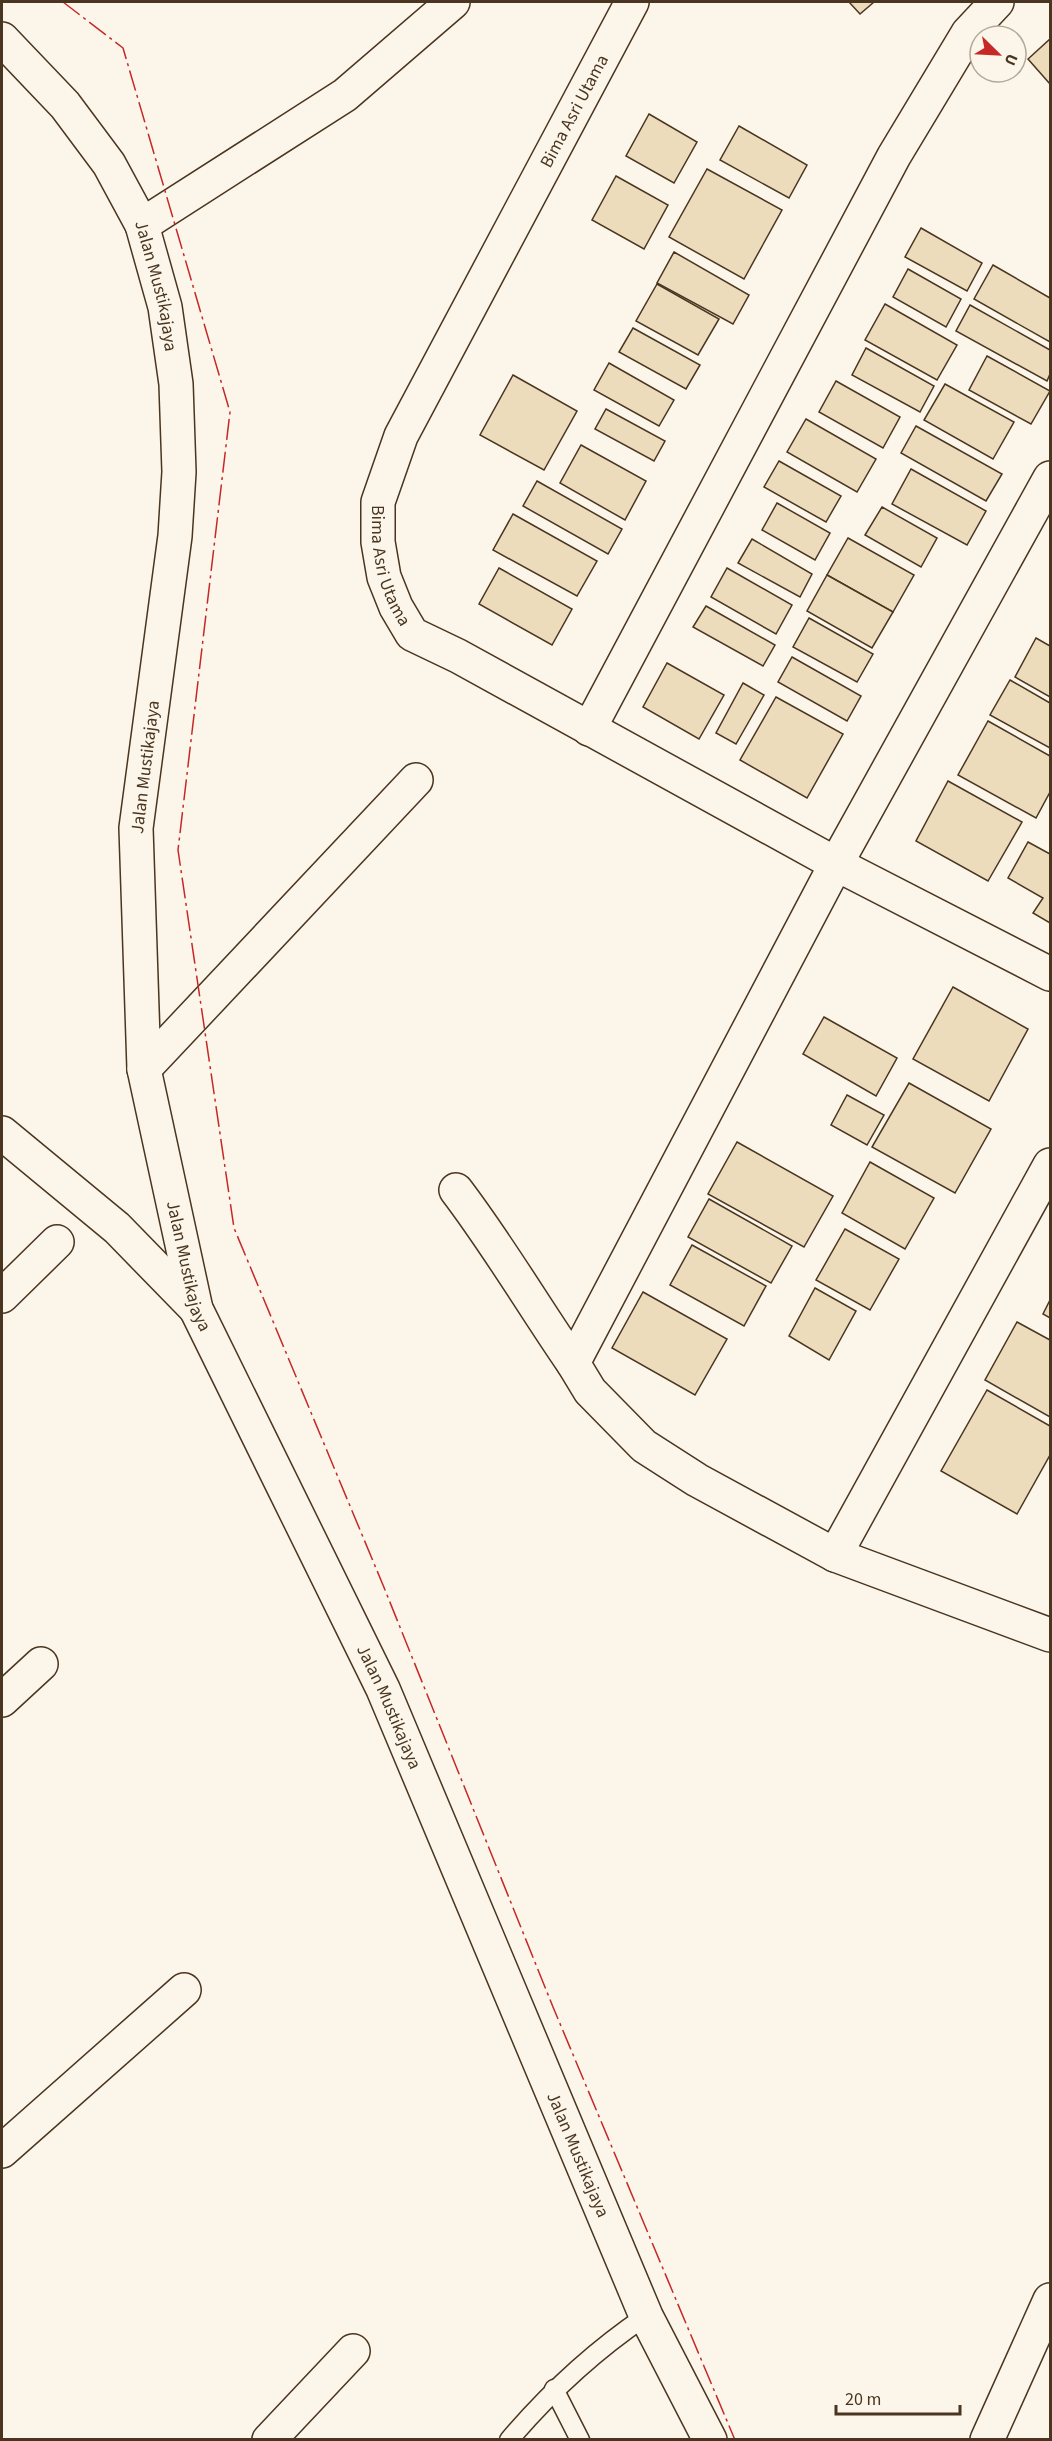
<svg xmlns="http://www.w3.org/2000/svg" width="1052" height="2441" viewBox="0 0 1052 2441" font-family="'Source Sans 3',sans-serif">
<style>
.building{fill:#ecdcbc;stroke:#4a3520;stroke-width:1.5}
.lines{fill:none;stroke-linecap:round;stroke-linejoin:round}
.lane-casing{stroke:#4a3520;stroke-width:21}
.street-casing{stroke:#4a3520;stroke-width:36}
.secondary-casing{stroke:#4a3520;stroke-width:36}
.lane{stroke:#fbf6e9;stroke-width:18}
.street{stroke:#fbf6e9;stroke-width:33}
.secondary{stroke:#fbf6e9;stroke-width:33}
.power{stroke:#c62828;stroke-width:1.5;stroke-dasharray:21 4.5 3 4.5;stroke-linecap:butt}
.labels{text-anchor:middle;stroke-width:4.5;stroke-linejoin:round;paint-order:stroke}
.street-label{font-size:18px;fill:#4a3520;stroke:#fbf6e9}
</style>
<rect width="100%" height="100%" fill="#fbf6e9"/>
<g class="building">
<path d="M849,2H874L860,14Z"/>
<path d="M1050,39V84L1028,59Z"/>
<path d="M649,114L697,142L674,183L626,156Z"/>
<path d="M739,126L807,165L789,198L720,160Z"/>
<path d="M707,169L782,210L744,279L669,237Z"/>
<path d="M616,176L668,205L644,249L592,220Z"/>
<path d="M921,228L982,263L967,291L905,257Z"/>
<path d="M674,252L749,295L733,324L657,283Z"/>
<path d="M993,265L1050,298V342L974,299Z"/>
<path d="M908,269L961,299L946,327L893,297Z"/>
<path d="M657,284L719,319L698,355L636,321Z"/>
<path d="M885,304L957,345L937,380L865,340Z"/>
<path d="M970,305L1050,350V374L1047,381L956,331Z"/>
<path d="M633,328L700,365L686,389L619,352Z"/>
<path d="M866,348L934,386L920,412L852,375Z"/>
<path d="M987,356L1050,391L1031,424L969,390Z"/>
<path d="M609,363L674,400L659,426L594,390Z"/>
<path d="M513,375L577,411L544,470L480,435Z"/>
<path d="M836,381L900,417L883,448L819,412Z"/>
<path d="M945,384L1014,422L993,459L924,420Z"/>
<path d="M606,409L665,441L654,461L595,429Z"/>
<path d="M806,419L876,459L857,492L787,452Z"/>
<path d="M916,426L1002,474L986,501L901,453Z"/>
<path d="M581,445L646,481L625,520L560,483Z"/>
<path d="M779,461L841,496L826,522L764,487Z"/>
<path d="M911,469L986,511L967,545L892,504Z"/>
<path d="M537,481L622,529L608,554L523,506Z"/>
<path d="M777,503L830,533L815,560L762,530Z"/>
<path d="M882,507L937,538L921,567L865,535Z"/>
<path d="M513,514L597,561L577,596L493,550Z"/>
<path d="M848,538L914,575L893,612L827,575Z"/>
<path d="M752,539L812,574L800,597L738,563Z"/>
<path d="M499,568L572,609L552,645L479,604Z"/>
<path d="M727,568L792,605L776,634L711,597Z"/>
<path d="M827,575L893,612L872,648L807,611Z"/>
<path d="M706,606L775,645L763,666L693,627Z"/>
<path d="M809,618L873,654L857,682L793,647Z"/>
<path d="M1036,638L1050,646V697L1015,677Z"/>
<path d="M792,657L861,696L847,721L778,682Z"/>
<path d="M667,663L724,695L699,739L643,707Z"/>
<path d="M1010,680L1050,703V748L990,715Z"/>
<path d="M743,683L764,695L736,744L716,733Z"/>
<path d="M776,697L843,734L807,798L740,760Z"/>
<path d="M988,721L1050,756V792L1036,818L958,775Z"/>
<path d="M948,781L1022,822L988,881L916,841Z"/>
<path d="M1028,842L1050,854V923L1033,913L1043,898L1008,878Z"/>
<path d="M953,987L1028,1029L989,1101L913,1059Z"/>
<path d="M824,1017L897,1058L876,1096L803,1054Z"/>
<path d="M909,1083L991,1129L955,1193L872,1147Z"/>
<path d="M847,1095L884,1115L867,1145L831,1125Z"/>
<path d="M737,1142L833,1196L804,1247L708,1194Z"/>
<path d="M870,1162L934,1198L905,1249L842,1213Z"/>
<path d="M709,1199L792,1246L771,1283L688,1237Z"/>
<path d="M845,1229L899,1259L870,1310L816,1280Z"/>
<path d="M692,1245L766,1286L744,1326L670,1285Z"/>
<path d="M815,1288L856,1311L829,1360L789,1336Z"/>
<path d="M643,1292L727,1339L695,1395L612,1348Z"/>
<path d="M1050,1300V1318L1043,1314Z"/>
<path d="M1017,1322L1050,1340V1417L985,1380Z"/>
<path d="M987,1390L1050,1426V1455L1017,1514L941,1471Z"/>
</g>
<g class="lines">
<g class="lane-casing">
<g id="lane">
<path d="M554,2389L580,2440"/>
<path d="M509,2440C549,2393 594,2351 646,2316"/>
</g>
</g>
<g class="street-casing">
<g id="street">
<path id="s1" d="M632,2L401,436L378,502V542L384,577L396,607L412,634L458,656L836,864L1050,974"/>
<path d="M142,225L345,95L453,2"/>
<path d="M589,729L894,156L968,33L997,2"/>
<path d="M144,1069L416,780"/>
<path d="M2,1133L117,1228L196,1309"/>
<path d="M1050,1165L835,1555L1050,1635"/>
<path d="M456,1190C498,1245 533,1305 573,1363"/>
<path d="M2,1296L57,1242"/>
<path d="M835,1555L697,1480L644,1446L590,1391L573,1363L836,864L1050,478"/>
<path d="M2,1700L41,1664"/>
<path d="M2,2151L184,1990"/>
<path d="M269,2440L353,2351"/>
<path d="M987,2440L1050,2300"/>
</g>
</g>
<g class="secondary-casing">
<g id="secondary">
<path id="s2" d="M2,39L65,105L109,164L142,225L165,307L176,384L179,472L175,536L136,828L144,1069L196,1309L383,1689L646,2316L710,2440"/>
</g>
</g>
<use href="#lane" class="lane"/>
<use href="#street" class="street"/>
<use href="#secondary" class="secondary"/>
<path class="power" d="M63,2L123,48L230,412L178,850L234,1228L383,1585L553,2007L735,2440"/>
</g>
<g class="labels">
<g class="street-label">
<text transform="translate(574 111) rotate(-62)" y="6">Bima Asri Utama</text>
<text dy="6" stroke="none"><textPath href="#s2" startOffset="297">Jalan Mustikajaya</textPath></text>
<text dy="6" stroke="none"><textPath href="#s1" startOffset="627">Bima Asri Utama</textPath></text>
<text transform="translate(145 767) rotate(-83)" y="6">Jalan Mustikajaya</text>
<text dy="6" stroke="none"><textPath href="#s2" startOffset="1287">Jalan Mustikajaya</textPath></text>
<text dy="6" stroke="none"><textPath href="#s2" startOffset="1773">Jalan Mustikajaya</textPath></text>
<text dy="6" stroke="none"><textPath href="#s2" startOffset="2259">Jalan Mustikajaya</textPath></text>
</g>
</g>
<rect width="1052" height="2441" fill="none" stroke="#4a3520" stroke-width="6"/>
<g transform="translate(998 54) rotate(114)"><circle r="28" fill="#fbf6e9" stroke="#b4a999" stroke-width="1.5"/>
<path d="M0-4.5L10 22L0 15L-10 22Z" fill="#c62828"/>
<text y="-9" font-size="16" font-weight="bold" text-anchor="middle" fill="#4a3520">U</text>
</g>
<path d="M836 2405v9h124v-9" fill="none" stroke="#4a3520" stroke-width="3"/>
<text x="845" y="2405" font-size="18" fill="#4a3520" stroke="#fbf6e9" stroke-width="4.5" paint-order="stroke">20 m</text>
</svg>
